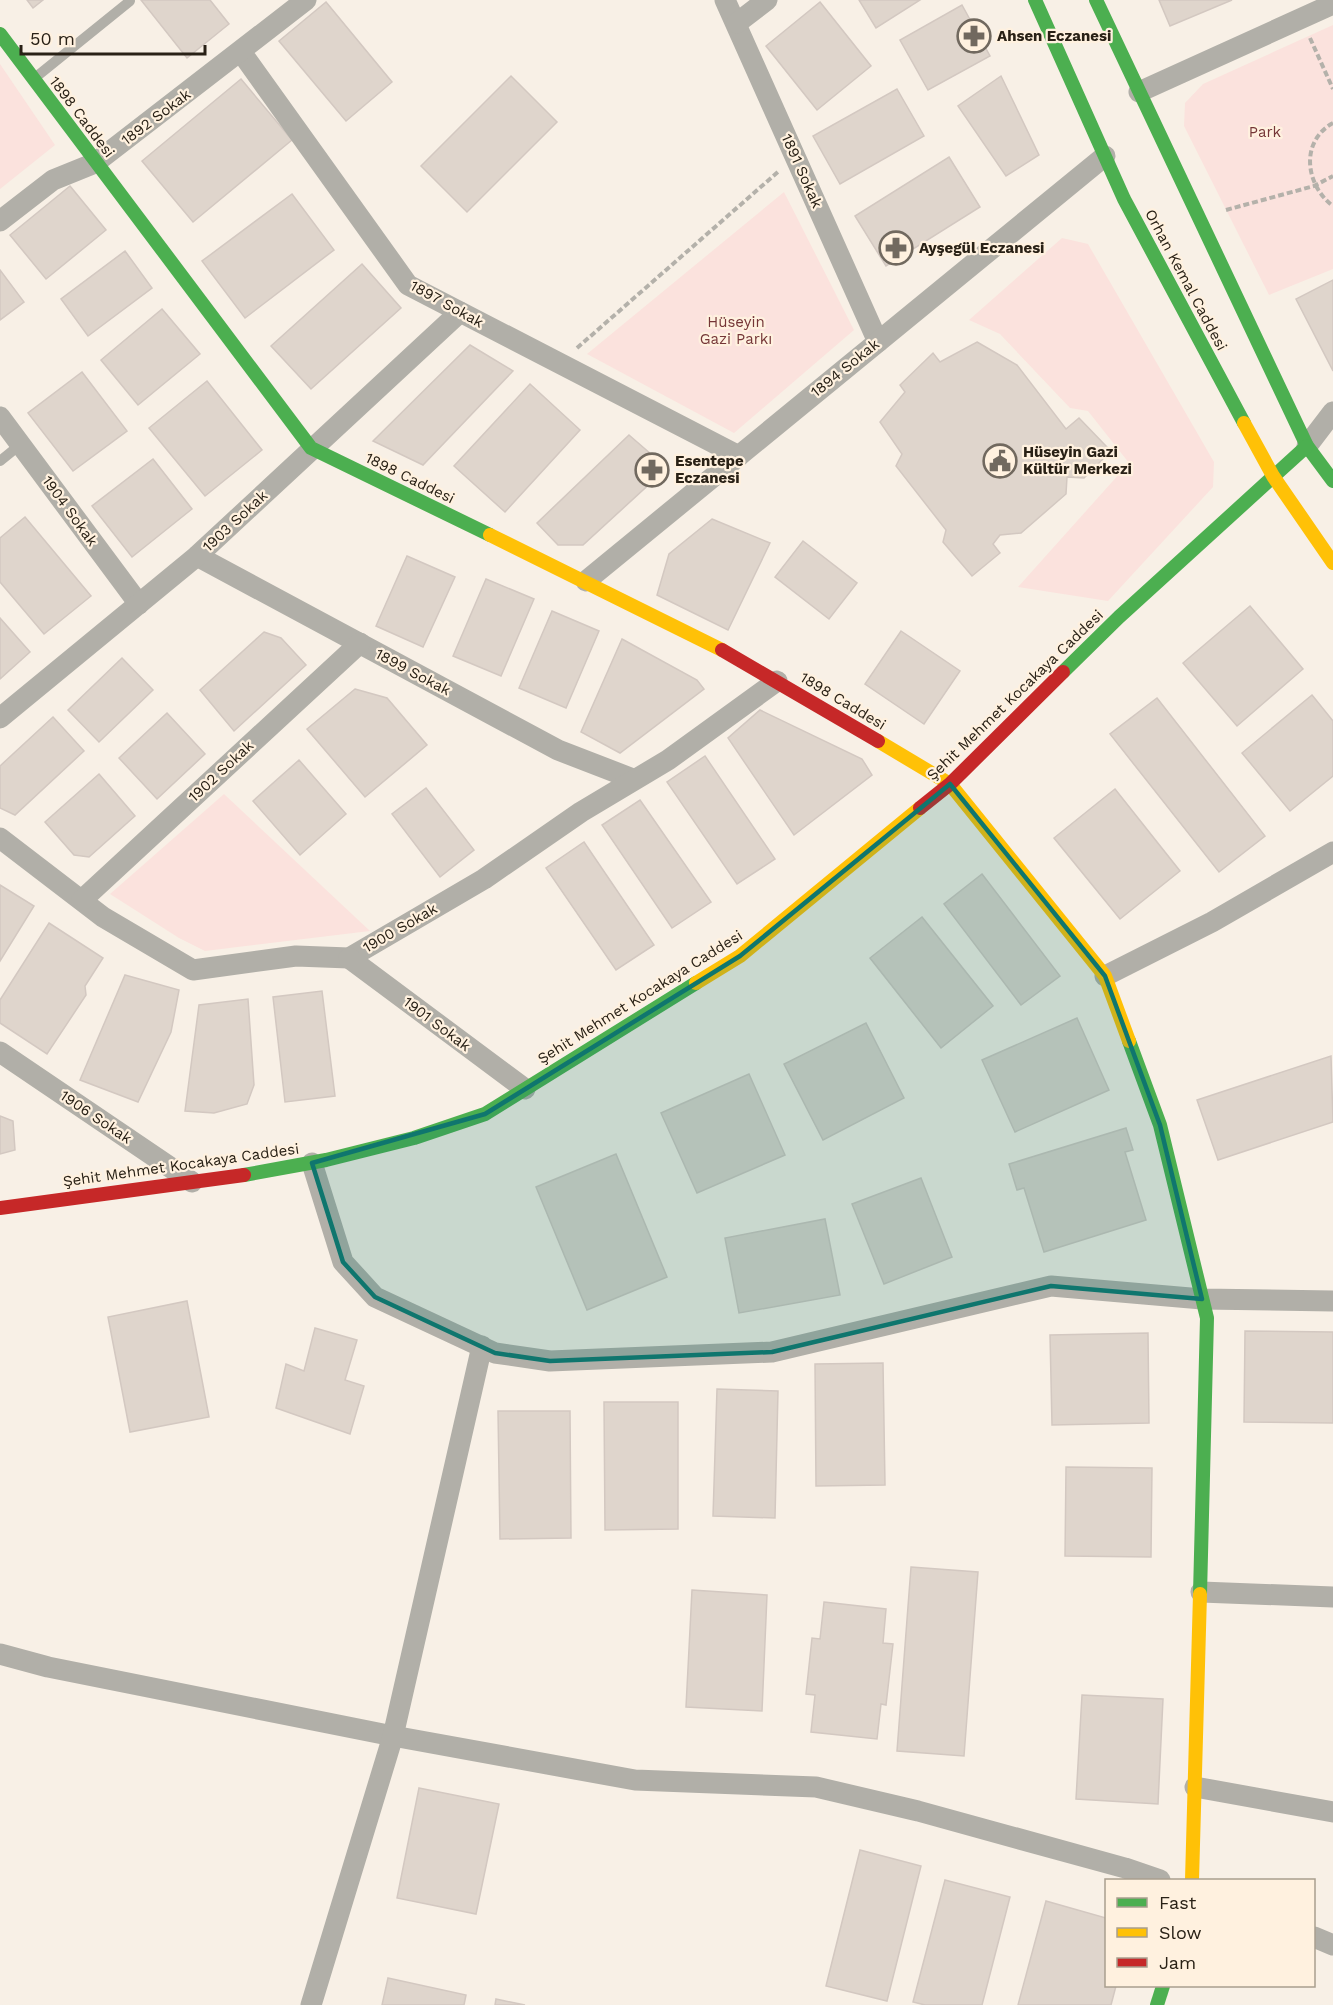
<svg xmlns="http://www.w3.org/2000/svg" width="1333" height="2005" viewBox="0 0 1333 2005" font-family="'Work Sans',sans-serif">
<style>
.green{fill:#fbe2dd}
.building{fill:#dfd5cc;stroke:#d3c8c1;stroke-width:1.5}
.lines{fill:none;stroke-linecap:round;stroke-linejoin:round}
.path{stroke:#b4b1aa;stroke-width:4;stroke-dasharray:6 3;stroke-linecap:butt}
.lane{stroke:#b1afa8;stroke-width:10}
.street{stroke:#b1afa8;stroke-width:21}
.fast{stroke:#4caf50;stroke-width:14}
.slow{stroke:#ffc107;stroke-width:14}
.jam{stroke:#c62828;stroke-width:14}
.marked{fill:#0f766e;fill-opacity:0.2;stroke:#0f766e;stroke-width:4.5;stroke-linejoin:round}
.labels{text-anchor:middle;stroke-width:4.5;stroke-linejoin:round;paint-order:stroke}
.poi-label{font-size:15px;font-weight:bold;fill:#292116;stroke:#fff1df;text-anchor:start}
.street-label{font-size:15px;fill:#292116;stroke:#fff1df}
.park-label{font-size:15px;fill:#753637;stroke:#fff1df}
</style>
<rect width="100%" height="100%" fill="#f8f0e6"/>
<g class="green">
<path d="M1333,25V269L1269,295L1184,126L1185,103L1203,84Z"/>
<path d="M0,64L55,145L0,189Z"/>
<path d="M784,192L854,330L734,433L587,354Z"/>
<path d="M1062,238L1088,244L1214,462L1213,487L1108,601L1018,587L1129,463L1088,411L1070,408L1000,334L969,320Z"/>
<path d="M224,794L370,931L205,951L179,938L110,894Z"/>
</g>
<g class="building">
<path d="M27,0H43L33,8Z"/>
<path d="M141,0H210L229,24L187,58Z"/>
<path d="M859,0H920L876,28Z"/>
<path d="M1159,0H1232L1170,26Z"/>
<path d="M326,2L392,82L346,121L279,41Z"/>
<path d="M820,2L871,66L817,110L766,46Z"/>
<path d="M962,5L990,56L928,90L900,40Z"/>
<path d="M511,76L557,122L467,212L421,166Z"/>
<path d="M1001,76L1039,155L1006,176L958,106Z"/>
<path d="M241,79L292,140L193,222L142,161Z"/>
<path d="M897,89L924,136L840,184L813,136Z"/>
<path d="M949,157L980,207L886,266L855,216Z"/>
<path d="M70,186L106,230L46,279L10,235Z"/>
<path d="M292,194L334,250L245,318L202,261Z"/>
<path d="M125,251L152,288L88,336L61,299Z"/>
<path d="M362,264L401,308L311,389L271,346Z"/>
<path d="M0,270L24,302L0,320Z"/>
<path d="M1333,280V371L1296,299Z"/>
<path d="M162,309L200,354L138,405L101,360Z"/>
<path d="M977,342L1017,365L1066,429L1079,418L1107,447L1106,456L1084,478L1067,477L1066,494L1021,533L1000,535L993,544L1000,553L972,576L943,542L946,530L896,466L902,454L880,422L905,392L900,385L933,353L940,362Z"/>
<path d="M470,345L513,371L423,465L373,441Z"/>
<path d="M82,372L127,431L73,471L28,413Z"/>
<path d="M207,381L262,450L205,496L149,428Z"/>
<path d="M530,384L580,430L505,512L454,466Z"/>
<path d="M629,435L667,468L583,545H558L537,523Z"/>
<path d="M153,459L192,509L132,557L92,506Z"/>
<path d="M25,517L91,596L44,634L0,582V538Z"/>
<path d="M712,519L770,543L728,630L657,595L669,554Z"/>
<path d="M803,541L857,583L829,619L775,577Z"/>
<path d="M407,556L455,577L423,647L376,626Z"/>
<path d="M486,579L534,599L501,676L453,656Z"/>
<path d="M1250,606L1303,669L1237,726L1183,663Z"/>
<path d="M552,611L599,631L566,708L519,688Z"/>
<path d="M0,618L30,652L0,679Z"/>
<path d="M901,631L960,671L924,724L865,684Z"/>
<path d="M264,632L281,638L306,665L234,731L200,690Z"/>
<path d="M622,639L697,680L704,689L620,753L581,732Z"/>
<path d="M122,658L153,690L99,742L68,710Z"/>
<path d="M355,689L387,698L427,745L365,797L307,729Z"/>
<path d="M1312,695L1333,721V776L1290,811L1242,753Z"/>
<path d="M1157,698L1265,836L1219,872L1110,734Z"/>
<path d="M760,710L862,759L872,775L794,835L728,738Z"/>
<path d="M167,713L205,754L157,799L119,758Z"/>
<path d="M53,717L84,751L15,815L0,808V766Z"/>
<path d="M705,756L775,859L737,884L667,782Z"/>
<path d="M299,760L346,814L300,855L253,801Z"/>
<path d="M99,774L135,816L89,857L74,855L45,822Z"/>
<path d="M426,788L474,850L440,877L392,814Z"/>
<path d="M1115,789L1180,871L1120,919L1054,838Z"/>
<path d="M640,800L711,902L672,928L602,825Z"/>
<path d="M584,842L654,945L616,970L546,868Z"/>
<path d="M982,874L1060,976L1021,1005L944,904Z"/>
<path d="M0,885L34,906L0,961Z"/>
<path d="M922,917L993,1006L941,1048L870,958Z"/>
<path d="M49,923L103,958L85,986L86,995L47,1054L0,1023V1000Z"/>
<path d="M125,975L179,990L171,1032L138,1102L80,1080Z"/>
<path d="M322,991L335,1096L285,1102L273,997Z"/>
<path d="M248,999L254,1085L247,1104L214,1113L185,1111L199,1005Z"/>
<path d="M1077,1018L1109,1090L1015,1132L982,1060Z"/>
<path d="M866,1023L904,1098L823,1140L784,1064Z"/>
<path d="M1331,1056L1333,1122L1218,1160L1197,1100Z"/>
<path d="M749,1074L785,1155L697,1193L661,1113Z"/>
<path d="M0,1116L13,1121L15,1150L0,1154Z"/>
<path d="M1126,1128L1133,1150L1125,1152L1146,1220L1044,1252L1024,1188L1017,1190L1009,1164Z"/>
<path d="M616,1154L667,1277L587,1310L536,1187Z"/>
<path d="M921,1178L952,1257L884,1284L852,1204Z"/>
<path d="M825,1219L840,1295L739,1313L725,1238Z"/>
<path d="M187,1301L209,1417L130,1432L108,1317Z"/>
<path d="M315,1328L357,1340L345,1380L364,1386L350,1434L276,1408L286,1364L304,1371Z"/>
<path d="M1245,1331L1333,1332V1423L1244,1422Z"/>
<path d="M1148,1333L1149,1423L1052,1425L1050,1335Z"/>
<path d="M883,1363L885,1485L816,1486L815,1364Z"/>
<path d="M717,1389L778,1391L775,1518L713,1516Z"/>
<path d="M604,1402H678V1529L605,1530Z"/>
<path d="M498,1411H570L571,1538L500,1539Z"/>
<path d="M1066,1467L1152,1468L1151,1557L1065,1556Z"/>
<path d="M911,1567L978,1572L964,1756L897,1751Z"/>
<path d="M692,1590L767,1595L762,1711L686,1707Z"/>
<path d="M824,1602L886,1609L883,1643L893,1644L886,1705L881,1704L877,1739L811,1732L815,1695L806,1694L812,1638L820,1639Z"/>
<path d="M1082,1695L1163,1699L1158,1804L1076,1799Z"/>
<path d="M419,1788L499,1804L476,1914L397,1898Z"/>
<path d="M860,1850L921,1866L887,2001L826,1986Z"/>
<path d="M945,1880L1010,1897L982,2005H925L913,2002Z"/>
<path d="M1046,1901L1106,1918V1986H1116L1111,2005H1018Z"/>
<path d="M388,1978L466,1995L464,2005H382Z"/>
<path d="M496,1999L525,2005H495Z"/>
</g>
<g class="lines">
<g class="path">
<path d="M1310,38L1333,89"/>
<path d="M1333,123C1299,142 1306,186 1333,206"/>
<path d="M1226,210L1314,186L1333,176"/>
<path d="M577,348L779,171"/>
</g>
<g class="lane">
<path d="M36,77L130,1"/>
<path d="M0,461L21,444"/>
</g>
<g class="street">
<path d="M725,0L878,342"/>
<path d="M737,23L767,0"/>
<path d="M241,52L408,285L739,456"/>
<path d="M1139,92L1333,4"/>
<path d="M0,221L53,180L95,163L306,0"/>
<path d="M0,417L139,604"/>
<path d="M1307,446L1333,412"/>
<path d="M197,556L558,750L633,779"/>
<path d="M586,581L1105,156"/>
<path d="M0,718L197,556L460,312"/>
<path d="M0,838L103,917L193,970L296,956L349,958L484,879L581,812L668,760L777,681"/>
<path d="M82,900L360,643"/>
<path d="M349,958L525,1089"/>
<path d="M1105,976L1212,922L1333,852"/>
<path d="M0,1052L192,1182"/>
<path d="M312,1163L343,1262L375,1297L495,1353L550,1361L772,1352L1051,1286L1202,1299L1333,1301"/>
<path d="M1201,1592L1333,1597"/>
<path d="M0,1654L48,1667L393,1736L635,1780L816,1787L918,1811L1125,1868L1160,1880"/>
<path d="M1195,1787L1333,1812"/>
<path d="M1314,1937L1333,1945"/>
<path d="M311,2005L393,1736L482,1346"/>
</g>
<g class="fast">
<path d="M1035,0L1124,199L1244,423"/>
<path d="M1096,0L1307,446L1333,481"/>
<path d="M0,34L311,448L490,535"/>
<path d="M1063,672L1119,617L1307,446"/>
<path d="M1129,1041L1160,1125L1207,1318L1200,1594"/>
<path d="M244,1175L326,1160L414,1138L485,1114L696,983"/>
<path d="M1157,2005L1163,1986"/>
</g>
<g class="slow">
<path d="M1244,423L1273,476L1333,563"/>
<path d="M490,535L722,650"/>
<path d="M878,741L950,784L1105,976L1129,1041"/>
<path d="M696,983L740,956L920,808"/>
<path d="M1192,1880L1200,1594"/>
</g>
<g class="jam">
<path d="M722,650L878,741"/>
<path d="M920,808L950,784L1063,672"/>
<path d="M0,1208L244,1175"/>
</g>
</g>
<path class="marked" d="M950,784L1105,976L1160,1125L1202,1299L1051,1286L772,1352L550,1361L495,1353L375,1297L343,1262L312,1163L485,1114L740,956Z"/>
<defs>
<g id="pharmacy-ring" transform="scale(1.725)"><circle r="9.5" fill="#fff1df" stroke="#71695f" stroke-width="1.5"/><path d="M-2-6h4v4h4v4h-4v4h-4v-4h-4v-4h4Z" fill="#71695f"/></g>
<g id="civic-ring" transform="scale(1.725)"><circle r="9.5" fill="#fff1df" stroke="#71695f" stroke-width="1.5"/><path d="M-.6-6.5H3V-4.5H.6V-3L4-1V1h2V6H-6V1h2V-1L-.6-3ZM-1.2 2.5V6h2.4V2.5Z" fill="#71695f"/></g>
</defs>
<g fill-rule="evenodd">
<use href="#pharmacy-ring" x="974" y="36"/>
<use href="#pharmacy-ring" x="896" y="248"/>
<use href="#civic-ring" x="1000" y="461"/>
<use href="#pharmacy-ring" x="652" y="470"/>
</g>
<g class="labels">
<g class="poi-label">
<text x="997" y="41">Ahsen Eczanesi</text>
<text x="919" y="253">Ayşegül Eczanesi</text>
<text x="1023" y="457">Hüseyin Gazi<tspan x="1023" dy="17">Kültür Merkezi</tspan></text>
<text x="675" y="466">Esentepe<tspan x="675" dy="17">Eczanesi</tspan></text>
</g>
<g class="street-label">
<text transform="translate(82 117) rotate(53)" y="5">1898 Caddesi</text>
<text transform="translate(156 117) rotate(-37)" y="5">1892 Sokak</text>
<text transform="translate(802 171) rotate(66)" y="5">1891 Sokak</text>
<text transform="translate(1186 280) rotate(62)" y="5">Orhan Kemal Caddesi</text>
<text transform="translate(447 304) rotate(29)" y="5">1897 Sokak</text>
<text transform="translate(845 368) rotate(-39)" y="5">1894 Sokak</text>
<text transform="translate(410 478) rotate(26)" y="5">1898 Caddesi</text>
<text transform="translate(70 511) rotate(54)" y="5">1904 Sokak</text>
<text transform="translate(235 521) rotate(-43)" y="5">1903 Sokak</text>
<text transform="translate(413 672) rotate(28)" y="5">1899 Sokak</text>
<text transform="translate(1015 695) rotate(-44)" y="5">Şehit Mehmet Kocakaya Caddesi</text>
<text transform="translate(843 701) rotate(31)" y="5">1898 Caddesi</text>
<text transform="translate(221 771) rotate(-43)" y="5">1902 Sokak</text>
<text transform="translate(400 928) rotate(-30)" y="5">1900 Sokak</text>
<text transform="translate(640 997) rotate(-32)" y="5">Şehit Mehmet Kocakaya Caddesi</text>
<text transform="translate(437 1024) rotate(37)" y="5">1901 Sokak</text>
<text transform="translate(96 1117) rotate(34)" y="5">1906 Sokak</text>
<text transform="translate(181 1165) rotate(-8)" y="5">Şehit Mehmet Kocakaya Caddesi</text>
</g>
<g class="park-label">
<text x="1265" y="137">Park</text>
<text x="736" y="327">Hüseyin<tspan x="736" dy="17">Gazi Parkı</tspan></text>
</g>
</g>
<rect x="1105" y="1879" width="210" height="108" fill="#fff1df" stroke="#a99e8f" stroke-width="1.5"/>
<rect x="1117" y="1898" width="30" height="9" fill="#4caf50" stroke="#a99e8f" stroke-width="1.5"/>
<text x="1159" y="1909" font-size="18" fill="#292116">Fast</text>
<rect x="1117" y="1928" width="30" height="9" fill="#ffc107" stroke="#a99e8f" stroke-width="1.5"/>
<text x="1159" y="1939" font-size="18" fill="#292116">Slow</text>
<rect x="1117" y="1958" width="30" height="9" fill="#c62828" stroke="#a99e8f" stroke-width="1.5"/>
<text x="1159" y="1969" font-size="18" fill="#292116">Jam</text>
<path d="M21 45v9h184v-9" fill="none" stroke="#292116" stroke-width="3"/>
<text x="30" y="45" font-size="18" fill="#292116" stroke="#fff1df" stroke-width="4.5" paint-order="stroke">50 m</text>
</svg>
